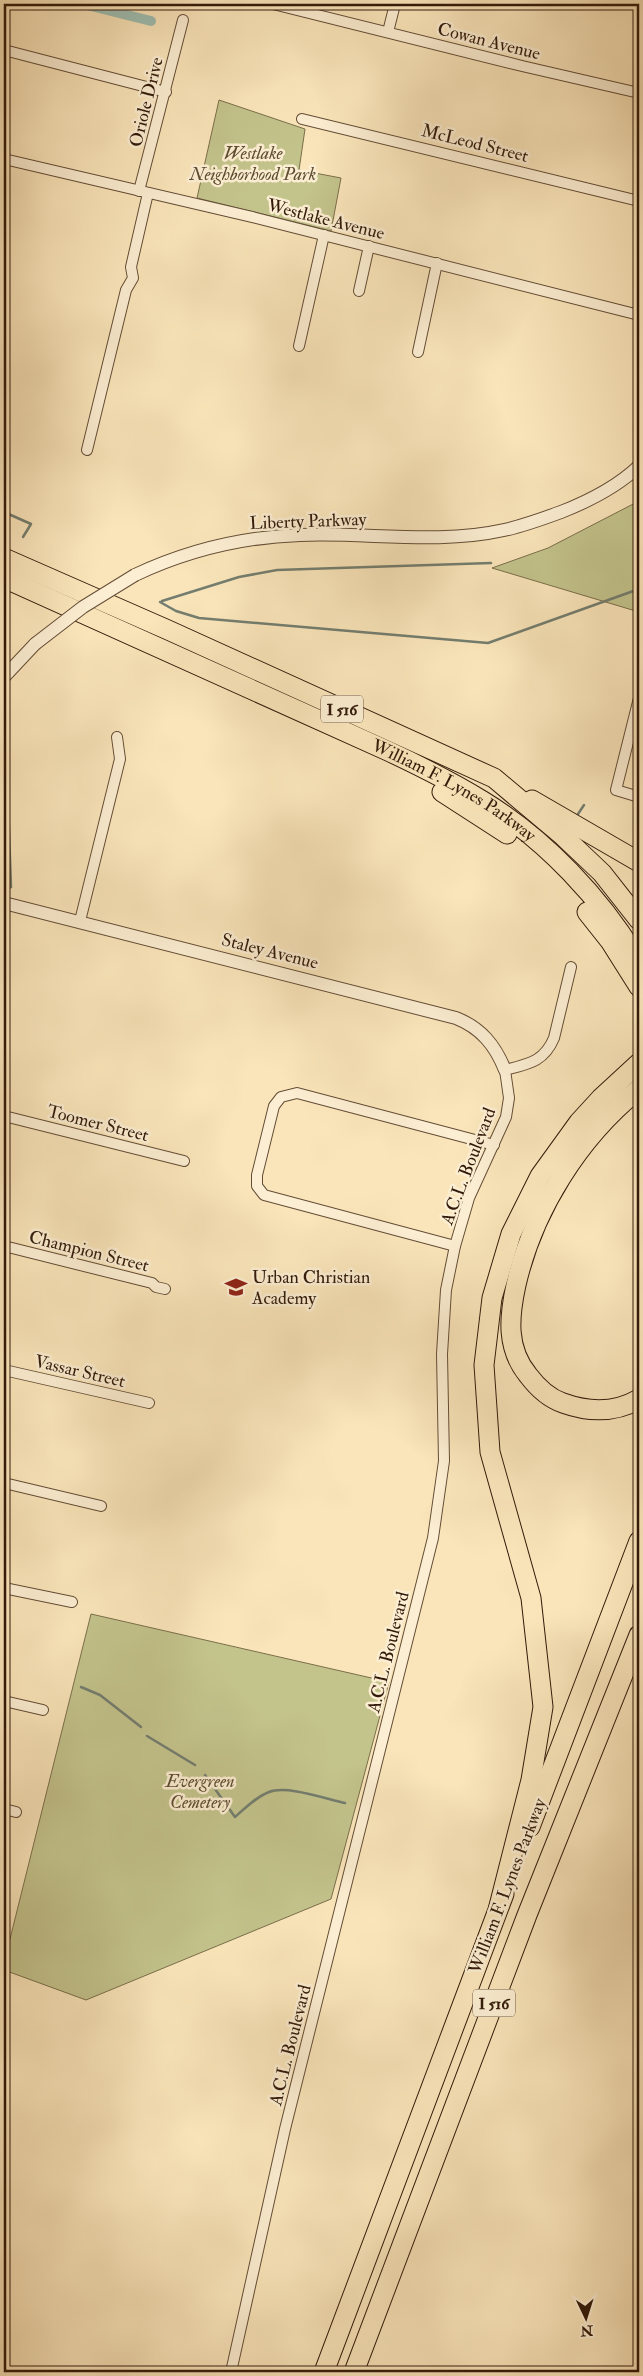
<svg xmlns="http://www.w3.org/2000/svg" width="643" height="2376" viewBox="0 0 643 2376" font-family="'IM FELL Double Pica',serif">
<style>
.green{fill:#c3c38c;stroke:#7a6e4b}
.lines{fill:none;stroke-linecap:round;stroke-linejoin:round}
.stream{stroke:#737d6f;stroke-width:2.5}
.canal{stroke:#9ebfb2;stroke-width:10}
.minor-casing{stroke:#644d36;stroke-width:12}
.tertiary-casing{stroke:#644d36;stroke-width:14}
.motorway-casing{stroke:#321a0a;stroke-width:21}
.minor{stroke:#fceed2;stroke-width:10}
.tertiary{stroke:#fceed2;stroke-width:12}
.motorway{stroke:#fae5ba;stroke-width:19}
.tertiary-bridge-casing{stroke:#644d36;stroke-width:14;stroke-linecap:butt}
.tertiary-bridge{stroke:#fceed2;stroke-width:12}
.labels{text-anchor:middle;stroke-width:5;stroke-linejoin:round;paint-order:stroke}
.shield{fill:#fceed2;stroke:#6f5a46;stroke-width:1}
.shield-label{font-size:16px;font-weight:bold;fill:#321a0a}
.street-label{font-size:18px;fill:#321a0a;stroke:#fceed2}
.park-label{font-size:18px;font-style:italic;fill:#5e4d31;stroke:#fceed2}
.poi-label{font-size:18px;fill:#321a0a;stroke:#fceed2;text-anchor:start}
</style>
<rect width="100%" height="100%" fill="#fae5ba"/>
<filter id="stains"><feTurbulence type="fractalNoise" baseFrequency=".004" numOctaves="4"/><feColorMatrix values="0 0 0 0 .2 0 0 0 0 .09 0 0 0 0 .02 0 0 0 .5 -.17"/></filter>
<radialGradient id="worn" r=".72"><stop offset=".6" stop-color="#630" stop-opacity="0"/><stop offset="1" stop-color="#630" stop-opacity=".3"/></radialGradient>
<g class="green">
<path d="M219,100L305,129L299,170L341,178L331,231L197,198Z"/>
<path d="M639,501V612L492,568L548,548Z"/>
<path d="M91,1614L389,1682L331,1899L86,2000L4,1970V1963Z"/>
</g>
<g class="lines">
<g class="stream">
<path d="M4,512L31,524L23,537"/>
<path d="M4,596L6,606L4,610"/>
<path d="M162,601L239,577L277,570L491,563"/>
<path d="M160,602L176,611L199,618L488,643L639,589"/>
<path d="M4,628V630"/>
<path d="M578,814L584,805"/>
<path d="M4,890L11,887L5,716"/>
<path d="M81,1687L100,1695L141,1727"/>
<path d="M147,1736L195,1765"/>
<path d="M205,1775L235,1817C245,1808 256,1797 269,1792C287,1785 326,1799 345,1803"/>
</g>
<path class="canal" d="M83,4L151,21"/>
<g class="minor-casing">
<g id="minor">
<path d="M273,4L522,66L639,93"/>
<path d="M388,32L395,4"/>
<path d="M4,50L166,92"/>
<path d="M302,119L639,201"/>
<path d="M4,159L256,218L639,315"/>
<path d="M139,191L183,20"/>
<path d="M359,291L369,246"/>
<path d="M299,346L324,235"/>
<path d="M418,352L437,263"/>
<path d="M87,450L126,290L133,278L131,267L148,193"/>
<path d="M639,698L616,790L639,797"/>
<path d="M80,921L120,759L117,737"/>
<path d="M4,1116L184,1161"/>
<path d="M4,1246L152,1283L156,1287L165,1289"/>
<path d="M455,1246L264,1195L257,1186V1175L274,1106L281,1097L297,1093L494,1145"/>
<path d="M4,1370L149,1403"/>
<path d="M4,1483L101,1506"/>
<path d="M4,1588L72,1602"/>
<path d="M4,1701L43,1710"/>
<path d="M4,1809L16,1812"/>
<path d="M231,2372L285,2129L433,1538L444,1461L442,1354L446,1290L455,1246L469,1198L506,1117L509,1098L505,1070C528,1064 544,1062 554,1038L571,967"/>
</g>
</g>
<g class="tertiary-casing">
<g id="tertiary">
<path d="M135,575C188,550 241,537 300,535C367,532 437,545 504,530C523,526 542,519 561,512C589,501 617,487 639,466"/>
<path d="M4,677L35,644"/>
<path d="M4,903L456,1018C481,1028 495,1045 505,1070"/>
</g>
</g>
<g class="motorway-casing">
<g id="motorway">
<path d="M4,558L168,630L494,778L563,836L602,873L639,920"/>
<path id="s1" d="M4,578L388,751C420,766 452,782 483,801C545,839 602,899 639,962"/>
<path d="M442,792L507,834"/>
<path d="M532,800L639,862"/>
<path d="M587,912L610,941L639,987"/>
<path d="M639,1089C579,1137 533,1210 516,1285C509,1317 506,1348 528,1375C537,1387 548,1398 563,1403C588,1412 615,1413 639,1399"/>
<path d="M530,1827L639,1541"/>
<path d="M499,1906L531,1780L543,1707L531,1598L490,1452L484,1365L492,1298L511,1234L540,1176L579,1122L601,1098L639,1063"/>
<path d="M324,2372L504,1894"/>
<path d="M354,2372L527,1915L639,1635"/>
</g>
</g>
<use href="#minor" class="minor"/>
<use href="#tertiary" class="tertiary"/>
<use href="#motorway" class="motorway"/>
<g class="tertiary-bridge-casing">
<path id="tertiary-bridge" d="M35,644L83,607L135,575"/>
</g>
<use href="#tertiary-bridge" class="tertiary-bridge"/>
</g>
<defs>
<g id="school-bare" transform="scale(1.725)"><path d="M0-5L7-2L0 1L-7-2ZM-4 1L0 2.5L4 1V4Q0 6-4 4Z" fill="#8f2418" stroke="#fceed2" stroke-width="2.5" paint-order="stroke"/></g>
</defs>
<g fill-rule="evenodd">
<use href="#school-bare" x="236" y="1287"/>
</g>
<g class="labels">
<g class="shield">
<rect x="321" y="695.5" width="42" height="27" rx="4"/>
<rect x="473" y="1989.5" width="42" height="27" rx="4"/>
</g>
<g class="shield-label">
<text x="342" y="715">I 516</text>
<text x="494" y="2009">I 516</text>
</g>
<g class="street-label">
<text transform="translate(489 41) rotate(14)" y="6">Cowan Avenue</text>
<text transform="translate(146 102) rotate(-76)" y="6">Oriole Drive</text>
<text transform="translate(475 143) rotate(14)" y="6">McLeod Street</text>
<text transform="translate(326 219) rotate(14)" y="6">Westlake Avenue</text>
<text transform="translate(308 521) rotate(-2)" y="6">Liberty Parkway</text>
<text dy="6" stroke="none"><textPath href="#s1" startOffset="498">William F. Lynes Parkway</textPath></text>
<text transform="translate(270 951) rotate(14)" y="6">Staley Avenue</text>
<text transform="translate(98 1123) rotate(14)" y="6">Toomer Street</text>
<text transform="translate(468 1166) rotate(-69)" y="6">A.C.L. Boulevard</text>
<text transform="translate(89 1251) rotate(14)" y="6">Champion Street</text>
<text transform="translate(80 1371) rotate(13)" y="6">Vassar Street</text>
<text transform="translate(388 1652) rotate(-76)" y="6">A.C.L. Boulevard</text>
<text transform="translate(507 1886) rotate(-69)" y="6">William F. Lynes Parkway</text>
<text transform="translate(290 2045) rotate(-76)" y="6">A.C.L. Boulevard</text>
</g>
<g class="park-label">
<text x="253" y="159">Westlake<tspan x="253" dy="21">Neighborhood Park</tspan></text>
<text x="200" y="1787">Evergreen<tspan x="200" dy="21">Cemetery</tspan></text>
</g>
<g class="poi-label">
<text x="252" y="1283">Urban Christian<tspan x="252" dy="21">Academy</tspan></text>
</g>
</g>
<rect width="643" height="2376" fill="none" stroke="#fae5ba" stroke-width="20"/>
<rect x="5" y="5" width="633" height="2366" fill="none" stroke="#321a0a" stroke-width="2.5"/>
<rect x="10" y="10" width="623" height="2356" fill="none" stroke="#321a0a"/>
<g transform="translate(586 2318) rotate(176)" stroke="#fceed2" stroke-width="4" paint-order="stroke">
<path d="M0-4L9 19L0 12L-9 19Z" fill="#321a0a"/>
<text y="-8" font-size="14" font-weight="bold" text-anchor="middle" fill="#321a0a">N</text>
</g>
<rect width="100%" height="100%" filter="url(#stains)"/>
<rect width="100%" height="100%" fill="url(#worn)"/>
</svg>
